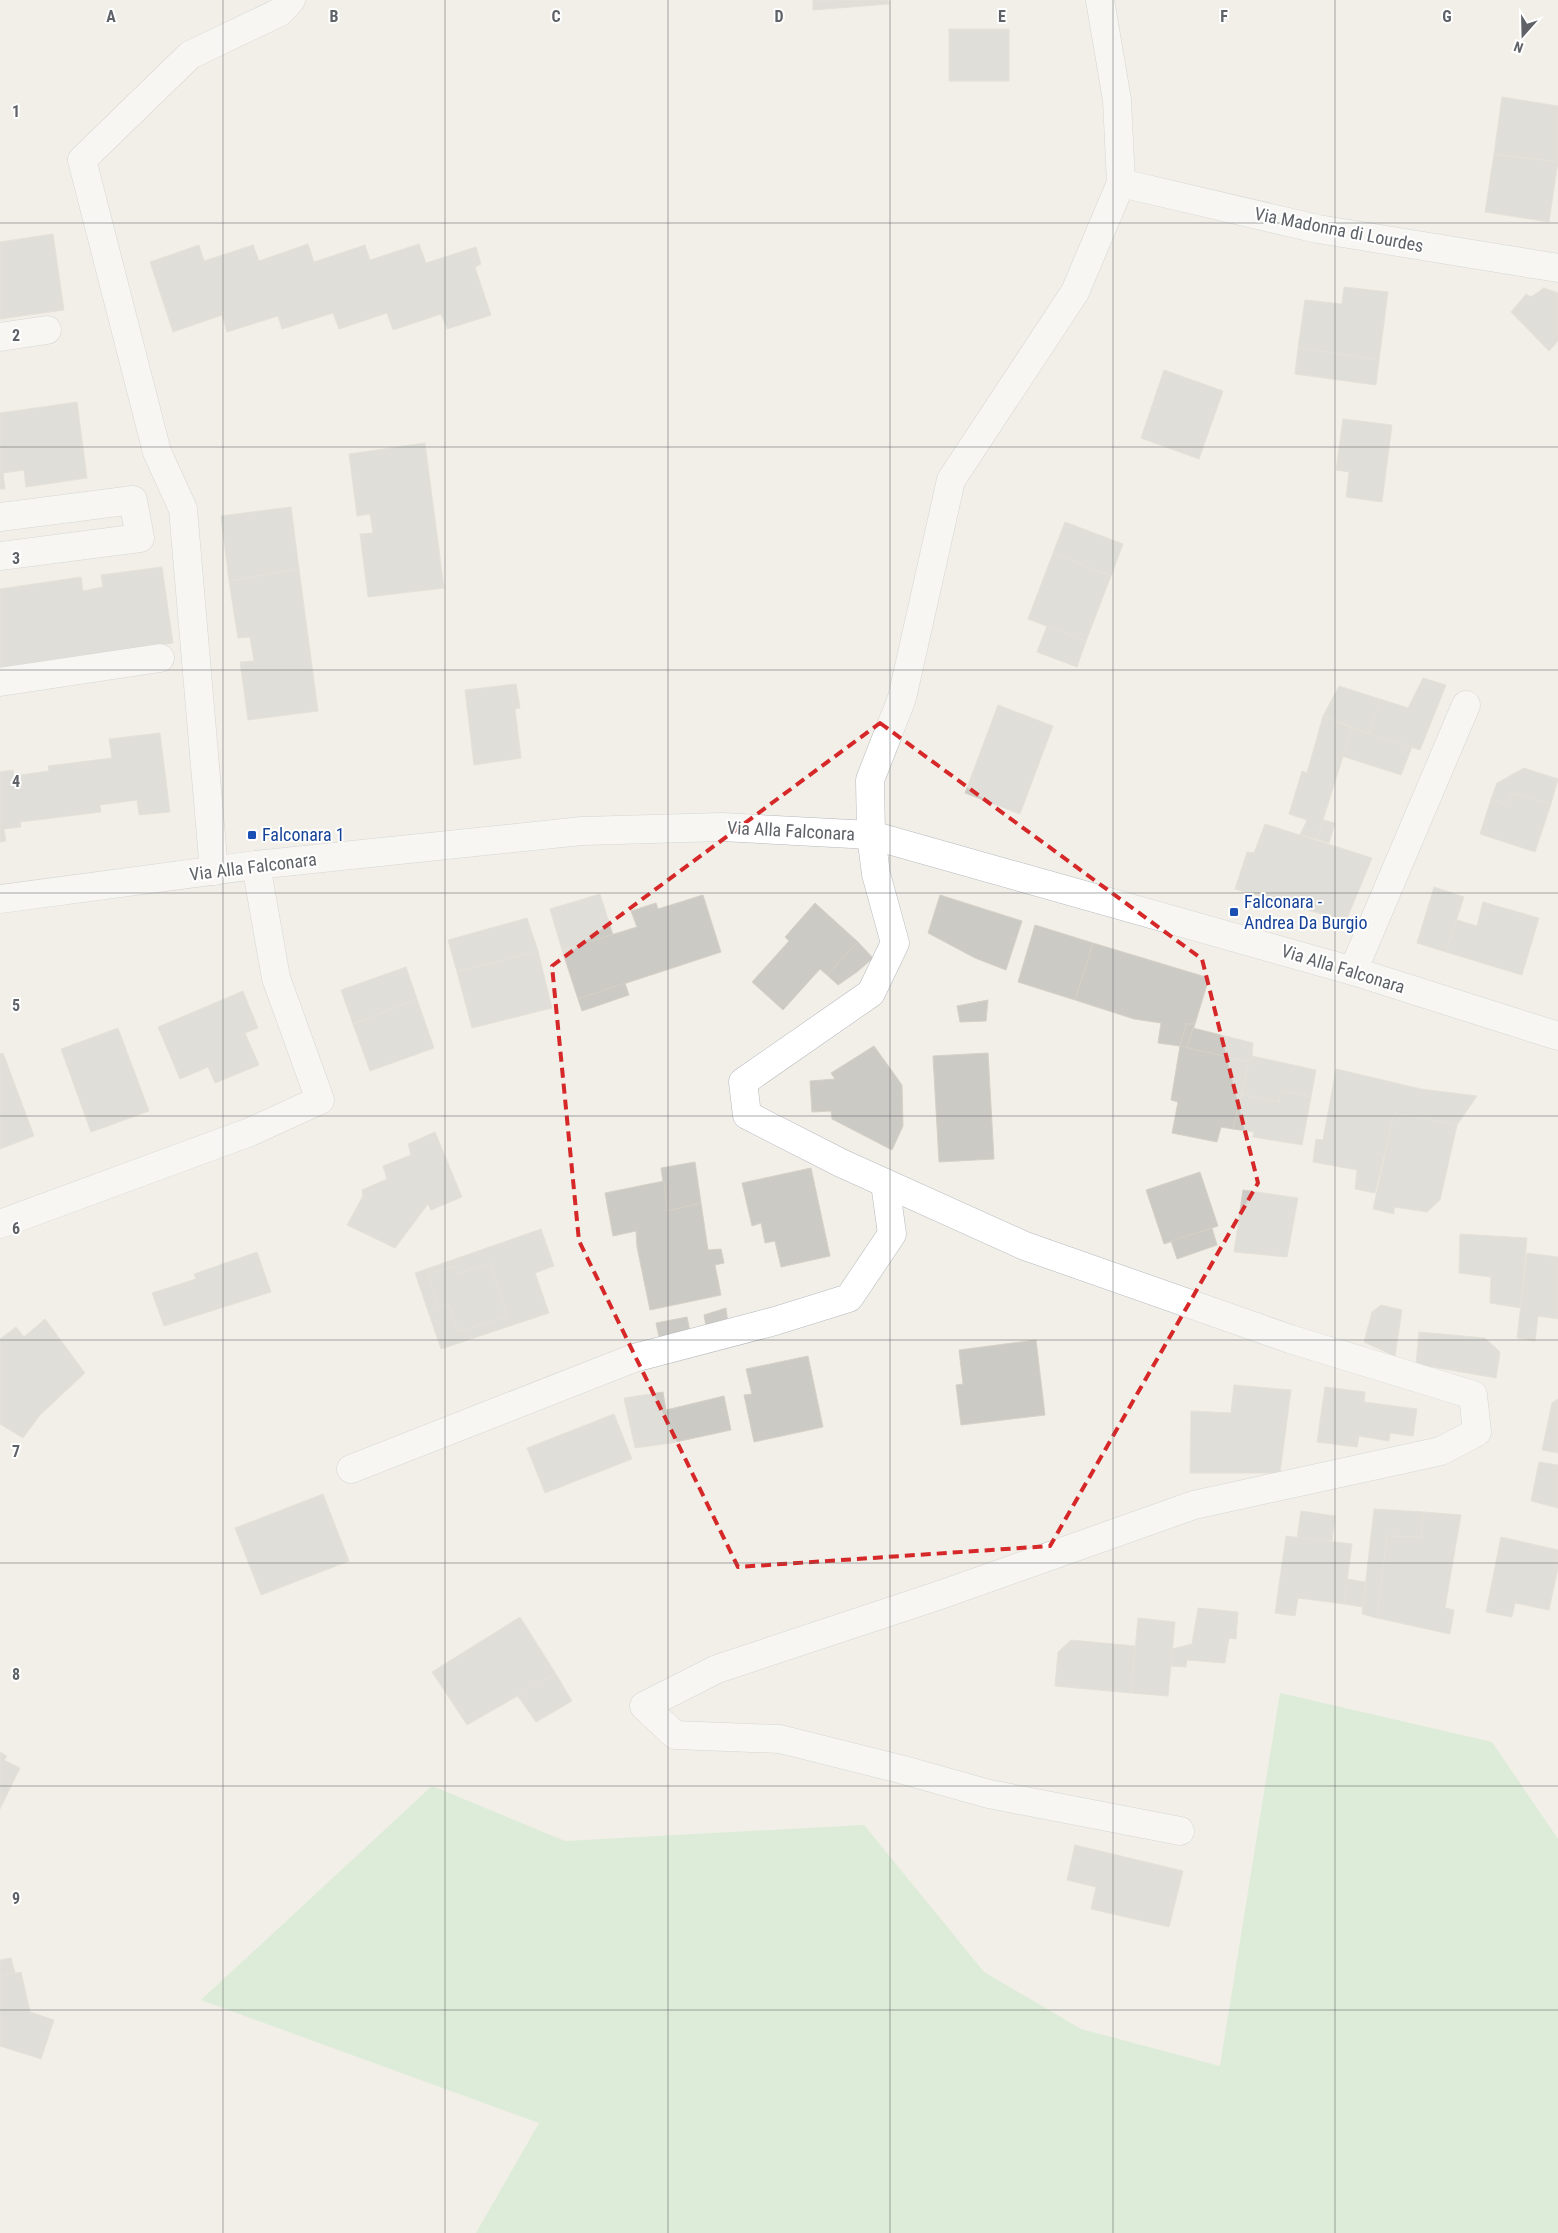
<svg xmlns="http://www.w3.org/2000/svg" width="1558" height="2233" viewBox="0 0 1558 2233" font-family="'Roboto Condensed',sans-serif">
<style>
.green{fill:#c5e8c5}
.building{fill:#cccac5;stroke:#d6d1c6;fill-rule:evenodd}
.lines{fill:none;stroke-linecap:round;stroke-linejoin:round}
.minor-casing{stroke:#b5b8bc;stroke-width:29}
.tertiary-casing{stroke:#b5b8bc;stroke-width:29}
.minor{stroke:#fff;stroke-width:28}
.tertiary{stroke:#fff;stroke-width:28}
.marked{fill:none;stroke:#d62828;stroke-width:4;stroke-dasharray:10 6;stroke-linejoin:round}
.grid{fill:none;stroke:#5f6368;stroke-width:1;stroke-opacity:0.55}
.transit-dot{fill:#1a4fb4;stroke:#fff;stroke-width:2}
.labels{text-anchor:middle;stroke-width:4;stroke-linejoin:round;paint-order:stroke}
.street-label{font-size:18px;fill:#5f6368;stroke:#fff}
.transit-label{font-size:18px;fill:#164399;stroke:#fff;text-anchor:start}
.grid-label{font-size:16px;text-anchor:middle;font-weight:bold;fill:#5f6368;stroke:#fff;stroke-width:4;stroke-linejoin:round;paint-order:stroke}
</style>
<rect width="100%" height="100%" fill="#f1efe8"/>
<path class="green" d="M1280,1693L1492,1742L1558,1839V2233H476L539,2123L201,2000L432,1786L565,1841L864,1825L984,1972L1081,2029L1220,2066Z"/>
<g class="building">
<path d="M813,0H888L889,4L813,10Z"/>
<rect x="949" y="29" width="60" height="52"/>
<path d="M1502,97L1558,106V162L1494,154Z"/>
<path d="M1494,154L1558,162L1549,222L1485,212Z"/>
<path d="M53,234L64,310L0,319V242Z"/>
<path d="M308,244L314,262L365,245L370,260L419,244L426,263L476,247L481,264L475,267L491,315L447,329L441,314L393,330L387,313L339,329L333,313L282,329L278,316L227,332L222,315L173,332L150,262L199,245L204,261L253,245L259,261Z"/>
<path d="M1344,287L1388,292L1379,360L1298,348L1305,300L1342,304Z"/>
<path d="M1544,288L1558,293V341L1549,351L1511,312L1526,294L1531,297Z"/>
<path d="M1298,348L1379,360L1376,385L1295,374Z"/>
<path d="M1164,370L1223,391L1199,459L1141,438Z"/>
<path d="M77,402L87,478L26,487L24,470L3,473L5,489H0V413Z"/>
<path d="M1343,419L1392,425L1382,502L1346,497L1349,472L1336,470Z"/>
<path d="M425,443L444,588L368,597L360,534L373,533L370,514L357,516L349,454Z"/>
<path d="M291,507L299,569L229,581L221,516Z"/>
<path d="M1065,522L1123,544L1111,576L1053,553Z"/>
<path d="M1053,553L1111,576L1086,641L1028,619Z"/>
<path d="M162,567L173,643L0,667V589L81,577L83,591L103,587L101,575Z"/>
<path d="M299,569L318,711L248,720L240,662L254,661L250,637L238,638L229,581Z"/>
<path d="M1047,626L1086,641L1077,667L1037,652Z"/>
<path d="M1423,678L1446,685L1420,750L1368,733L1380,699L1408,708Z"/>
<path d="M516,684L520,708L515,709L521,758L474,765L465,690Z"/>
<path d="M1339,686L1380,699L1368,733L1323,716Z"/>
<path d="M998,705L1053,726L1020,814L965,793Z"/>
<path d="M1323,716L1352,728L1317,839L1300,835L1307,820L1289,814L1302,771L1307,773Z"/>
<path d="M1352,728L1412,747L1401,775L1342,756Z"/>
<path d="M160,733L170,812L139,815L137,800L100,805L101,812L20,822L21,827L4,829L6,841L0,842V772L13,770L14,776L49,771L48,766L112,758L109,739Z"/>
<path d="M1524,768L1558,779L1551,804L1513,793L1508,805L1491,799L1497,783Z"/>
<path d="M1513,793L1551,804L1535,852L1480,834L1491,799L1508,805Z"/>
<path d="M1323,820L1335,823L1329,843L1317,839Z"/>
<path d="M1265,824L1372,858L1346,921L1235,889L1247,852L1254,853Z"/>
<path d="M1434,887L1464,897L1446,952L1417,943Z"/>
<path d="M600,894L613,935L562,950L550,909Z"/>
<path d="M703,895L721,952L578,999L562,950L637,927L631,911L656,903L658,909Z"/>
<path d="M940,895L1022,921L1006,970L975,958L928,933Z"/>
<path d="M1483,902L1539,918L1522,975L1446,952L1457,920L1477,926Z"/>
<path d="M815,903L858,942L827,975L820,969L783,1010L752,982L789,941L785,937Z"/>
<path d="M527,918L538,951L457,972L448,940Z"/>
<path d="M1035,925L1093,943L1075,1000L1018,982Z"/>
<path d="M858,942L873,958L857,972L838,985L827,975Z"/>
<path d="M1093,943L1209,978L1195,1024H1186L1180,1046L1158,1043L1161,1023L1134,1019L1075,1000Z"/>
<path d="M538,951L552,1008L472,1028L457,972Z"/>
<path d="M406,967L417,999L353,1024L341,990Z"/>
<path d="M625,983L629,995L582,1011L578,999Z"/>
<path d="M243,991L258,1028L245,1033L259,1065L215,1083L208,1067L180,1079L158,1027Z"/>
<path d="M417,999L434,1048L370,1071L353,1024Z"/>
<path d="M988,1000L986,1021L960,1022L957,1006Z"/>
<path d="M1186,1024H1195L1187,1048L1180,1046Z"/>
<path d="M118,1028L149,1111L91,1132L61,1049Z"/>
<path d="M1193,1028L1253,1043L1252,1056L1249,1062L1187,1048Z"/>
<path d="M874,1046L902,1085L903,1126L892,1150L832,1119L831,1111L812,1112L810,1081L835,1079L831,1073Z"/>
<path d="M1180,1046L1249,1062L1233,1129L1221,1127L1217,1142L1172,1133L1178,1102L1171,1100Z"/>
<path d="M3,1053L34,1136L0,1149V1054Z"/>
<path d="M988,1053L994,1159L939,1162L933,1056Z"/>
<path d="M1252,1056L1316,1070L1311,1097L1281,1091L1279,1102L1242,1094L1249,1062Z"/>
<path d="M1336,1069L1421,1089L1477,1096L1457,1125L1394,1113L1375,1193L1355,1189L1357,1170L1313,1162L1316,1139L1323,1140Z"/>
<path d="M1281,1091L1311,1097L1302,1145L1253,1137L1254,1132L1233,1129L1242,1094L1279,1102Z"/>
<path d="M1394,1113L1457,1125L1440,1200L1427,1212L1394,1207V1214L1373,1209Z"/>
<path d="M435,1132L462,1197L431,1210L428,1204L395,1248L347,1225L363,1196L362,1190L387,1179L383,1166L411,1155L408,1144Z"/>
<path d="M695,1162L701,1203L667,1211L661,1168Z"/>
<path d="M811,1168L830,1256L781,1267L775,1241L765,1243L761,1223L752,1226L742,1183Z"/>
<path d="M1200,1172L1218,1226L1164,1244L1146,1190Z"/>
<path d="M664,1181L667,1211L701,1203L708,1250L721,1249L724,1263L715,1265L721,1295L650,1310L637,1247L636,1231L613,1236L605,1193Z"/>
<path d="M1243,1190L1298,1198L1287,1257L1234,1252Z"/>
<path d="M1212,1228L1217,1245L1177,1259L1171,1241Z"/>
<path d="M541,1229L554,1266L535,1273L549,1313L441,1349L415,1273ZM490,1263L507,1316L458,1332L449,1304L438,1307L428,1274L454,1266L457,1274Z"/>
<path d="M1460,1234L1527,1238L1521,1308L1490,1303L1491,1277L1459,1273Z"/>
<path d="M257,1252L271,1292L164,1326L152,1293L196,1279L194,1274Z"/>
<path d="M1527,1253L1558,1257V1319L1538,1316L1535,1341L1517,1338Z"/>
<path d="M490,1263L507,1316L458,1332L449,1304L438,1307L428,1274L454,1266L457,1274Z"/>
<path d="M1381,1305L1402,1310L1395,1356L1364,1342L1372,1312Z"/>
<path d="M726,1308L729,1332L708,1338L704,1315Z"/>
<path d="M687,1317L691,1336L660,1342L656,1323Z"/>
<path d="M45,1319L85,1373L40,1415L23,1438L0,1424V1339L16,1327L24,1337Z"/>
<path d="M1419,1332L1485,1338L1500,1352L1496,1378L1416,1364Z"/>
<path d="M1036,1340L1045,1415L961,1425L956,1385L963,1384L959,1350Z"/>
<path d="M808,1356L823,1427L754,1442L744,1395L752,1394L746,1369Z"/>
<path d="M1234,1385L1291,1390L1280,1473H1190L1191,1411L1231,1413Z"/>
<path d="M1325,1387L1365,1392L1364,1402L1417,1409L1413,1436L1390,1433L1389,1441L1359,1436L1357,1447L1317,1442Z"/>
<path d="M663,1392L671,1443L635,1448L624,1398Z"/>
<path d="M724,1396L731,1430L671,1443L666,1410Z"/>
<path d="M1558,1399V1453L1542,1450L1552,1403Z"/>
<path d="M614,1414L632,1459L545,1493L527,1448Z"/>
<path d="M1539,1462L1558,1465V1508L1531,1501Z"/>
<path d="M323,1494L349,1561L261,1595L235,1528Z"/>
<path d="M1374,1509L1424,1512L1421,1537L1387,1536L1377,1618L1362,1614Z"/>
<path d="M1301,1511L1335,1516L1332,1541L1297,1538Z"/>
<path d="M1424,1512L1461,1515L1445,1608L1454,1610L1450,1634L1377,1618L1387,1536L1421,1537Z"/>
<path d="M1286,1536L1352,1544L1344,1604L1298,1598L1295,1616L1275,1613Z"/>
<path d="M1501,1537L1558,1550V1568L1549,1610L1515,1603L1512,1617L1486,1612Z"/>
<path d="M1347,1579L1365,1582L1363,1607L1344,1604Z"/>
<path d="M1198,1608L1238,1612L1236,1639L1229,1638L1225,1663L1187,1660L1186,1667L1171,1666L1172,1649L1192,1644Z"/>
<path d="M520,1617L556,1674L467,1725L432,1672Z"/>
<path d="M1138,1618L1175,1622L1168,1696L1131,1693Z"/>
<path d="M1071,1640L1135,1646L1131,1693L1055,1686L1058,1652Z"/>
<path d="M556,1674L572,1701L536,1722L517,1695Z"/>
<path d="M0,1752L7,1756L4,1760L20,1768L0,1809Z"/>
<path d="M1075,1845L1183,1871L1169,1927L1091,1909L1096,1887L1067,1880Z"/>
<path d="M11,1958L15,1973L0,1977V1960Z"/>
<path d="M21,1972L30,2012L54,2020L41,2059L0,2046V1977Z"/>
</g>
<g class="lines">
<g class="minor-casing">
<g id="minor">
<path d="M1100,0L1117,100L1121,183L1075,292L951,480L902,698L870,780L871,835L876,874L895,943L871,993L743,1082L747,1115L841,1163L1025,1246L1290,1339L1473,1395L1477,1432L1441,1451L1194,1505L943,1594L717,1669L644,1706L675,1735L780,1739L900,1769L989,1794L1180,1831"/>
<path d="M1121,183L1318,229L1558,268"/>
<path d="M0,337L47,330"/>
<path d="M0,517L133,500L140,538L0,556"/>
<path d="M0,682L160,658"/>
<path d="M214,871L183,509L157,452L82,160L190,55L280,12L291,0"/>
<path d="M1353,971L1466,705"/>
<path d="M0,1224L250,1132L320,1100L276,978L256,865"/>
<path d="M351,1469L634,1358L775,1321L849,1298L892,1234L885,1183"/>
</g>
</g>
<g class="tertiary-casing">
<path id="tertiary" d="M0,899L256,865L582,831L722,827L871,835L1353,971L1558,1036"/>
</g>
<use href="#minor" class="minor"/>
<use href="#tertiary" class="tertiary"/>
</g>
<path d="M0 0H1558V2233H0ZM880,723L1202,959L1258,1183L1050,1546L738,1567L579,1241L552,966Z" fill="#f1efe8" fill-opacity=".55" fill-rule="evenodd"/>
<path class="marked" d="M880,723L1202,959L1258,1183L1050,1546L738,1567L579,1241L552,966Z"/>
<path class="grid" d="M223,0V2233M445,0V2233M668,0V2233M890,0V2233M1113,0V2233M1335,0V2233M0,223H1558M0,447H1558M0,670H1558M0,893H1558M0,1116H1558M0,1340H1558M0,1563H1558M0,1786H1558M0,2010H1558"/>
<g class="transit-dot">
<rect x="247" y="830" width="10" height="10" rx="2.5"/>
<rect x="1229" y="907" width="10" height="10" rx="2.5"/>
</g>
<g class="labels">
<g class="street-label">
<text transform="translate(1339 230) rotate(11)" y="6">Via Madonna di Lourdes</text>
<text transform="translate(791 831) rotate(3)" y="6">Via Alla Falconara</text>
<text transform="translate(253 867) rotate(-7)" y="6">Via Alla Falconara</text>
<text transform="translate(1343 969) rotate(17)" y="6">Via Alla Falconara</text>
</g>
<g class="transit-label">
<text x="262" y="841">Falconara 1</text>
<text x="1244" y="908">Falconara -<tspan x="1244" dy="21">Andrea Da Burgio</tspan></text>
</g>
</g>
<g class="grid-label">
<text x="111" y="22">A</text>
<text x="334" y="22">B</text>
<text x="556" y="22">C</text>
<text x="779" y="22">D</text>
<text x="1002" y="22">E</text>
<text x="1224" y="22">F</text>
<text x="1447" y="22">G</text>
<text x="16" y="117">1</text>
<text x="16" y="341">2</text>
<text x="16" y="564">3</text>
<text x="16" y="787">4</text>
<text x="16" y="1011">5</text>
<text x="16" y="1234">6</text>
<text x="16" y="1457">7</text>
<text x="16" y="1680">8</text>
<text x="16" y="1904">9</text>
</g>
<g transform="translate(1523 35) rotate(200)" stroke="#ffffff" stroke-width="4" paint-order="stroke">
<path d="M0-4L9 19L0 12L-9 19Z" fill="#5f6368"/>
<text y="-8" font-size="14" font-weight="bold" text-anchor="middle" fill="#5f6368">N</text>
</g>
</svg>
